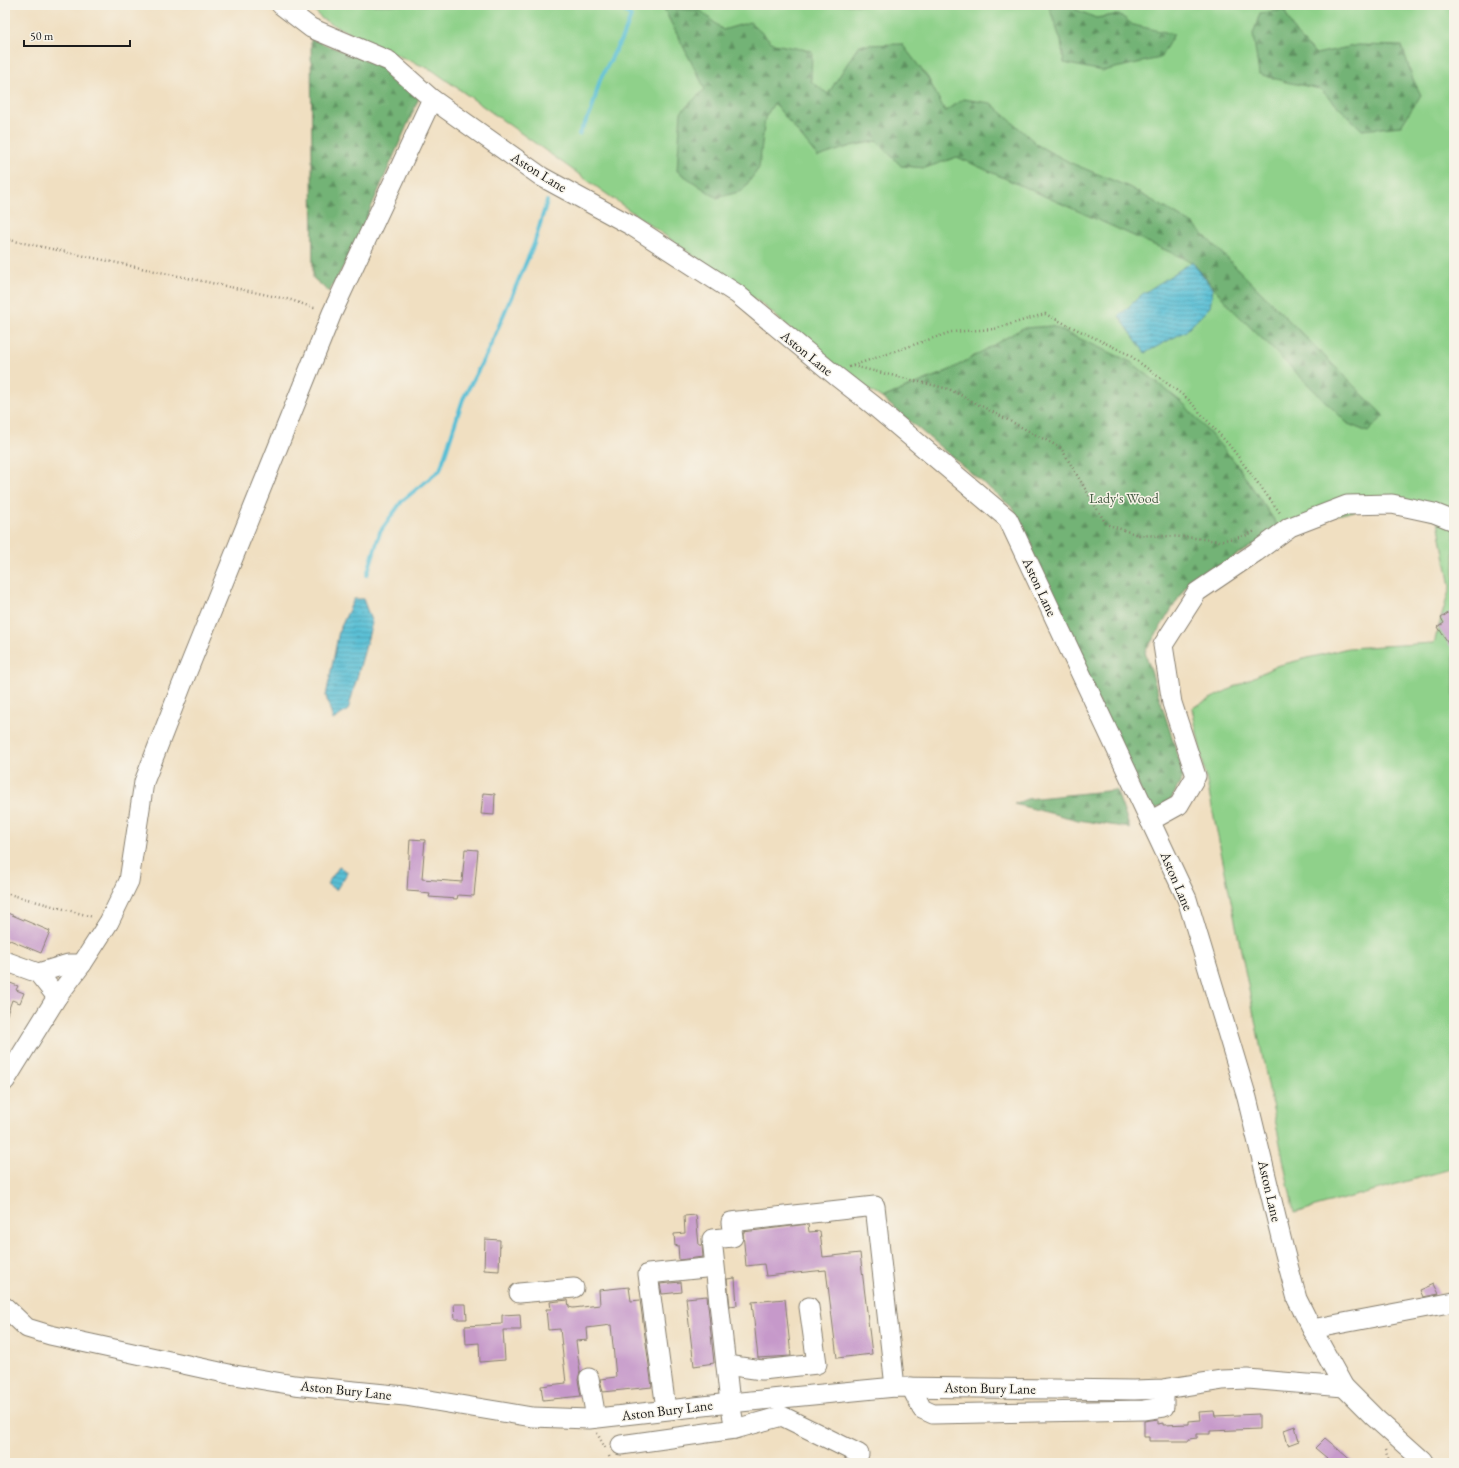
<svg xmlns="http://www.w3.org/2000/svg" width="1459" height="1468" viewBox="0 0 1459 1468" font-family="'EB Garamond',serif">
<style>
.grass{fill:#8fd18a;stroke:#567653}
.forest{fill:url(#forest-firs);stroke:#486849}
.water{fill:url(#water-rules);stroke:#3a6e78}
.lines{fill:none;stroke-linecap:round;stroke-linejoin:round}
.stream{stroke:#58bfd5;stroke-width:4}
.building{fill:#c699ca}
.minor-casing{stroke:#867e6e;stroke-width:21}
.path{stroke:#867e6e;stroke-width:2.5;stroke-dasharray:1 3;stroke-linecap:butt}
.minor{stroke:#fff;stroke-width:19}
.labels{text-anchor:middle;stroke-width:3;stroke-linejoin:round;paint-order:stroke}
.street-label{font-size:14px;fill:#1c1c1c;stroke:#f7f3e8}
.park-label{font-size:14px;fill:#445b42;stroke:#f7f3e8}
</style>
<defs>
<pattern id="forest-firs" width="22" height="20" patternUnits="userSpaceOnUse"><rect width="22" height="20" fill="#73b376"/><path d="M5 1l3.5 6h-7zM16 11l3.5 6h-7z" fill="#5e9160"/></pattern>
<pattern id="water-rules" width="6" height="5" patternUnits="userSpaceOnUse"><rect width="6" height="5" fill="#58bfd5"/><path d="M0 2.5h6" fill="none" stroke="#489aac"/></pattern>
</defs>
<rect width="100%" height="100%" fill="#f7f3e8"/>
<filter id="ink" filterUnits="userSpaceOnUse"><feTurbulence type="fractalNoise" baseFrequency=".025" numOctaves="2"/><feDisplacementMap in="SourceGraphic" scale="8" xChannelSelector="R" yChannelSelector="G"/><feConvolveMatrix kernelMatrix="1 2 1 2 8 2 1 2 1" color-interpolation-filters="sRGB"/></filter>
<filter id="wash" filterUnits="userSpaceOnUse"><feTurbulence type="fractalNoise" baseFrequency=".012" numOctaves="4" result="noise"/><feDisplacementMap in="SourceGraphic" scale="16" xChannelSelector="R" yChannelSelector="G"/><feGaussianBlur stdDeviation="0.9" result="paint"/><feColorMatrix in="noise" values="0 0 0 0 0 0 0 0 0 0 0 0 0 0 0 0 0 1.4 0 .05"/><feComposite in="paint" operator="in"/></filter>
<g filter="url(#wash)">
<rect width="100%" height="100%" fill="#f0dfc1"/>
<path class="grass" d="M310,5H1454V1168L1294,1213L1192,708L1276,666L1348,648L1434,643L1450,587L1438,521L1391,502L1280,529L1235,462L950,370L882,398L841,372L763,305L432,70L375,46L322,19Z"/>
<g class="forest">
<path d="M1049,7H1070L1096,18L1119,14L1133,25L1174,34L1160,58L1102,71L1064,63L1061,41Z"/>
<path d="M664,9L700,10L723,30L750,22L774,44L812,51L811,81L828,94L859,45L902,44L928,78L945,111L963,99L991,103L1039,146L1071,163L1129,187L1193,224L1384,416L1368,432L1348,424L1232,309L1192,262L957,157L925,168L901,166L877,141L851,146L818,157L774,103L765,118L759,168L742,191L717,198L677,171L681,112L705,89Z"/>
<path d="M1284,10L1296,34L1316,54L1358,45L1402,46L1413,79L1421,95L1401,126L1362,130L1320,89L1286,82L1259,74L1253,34L1260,13Z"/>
<path d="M311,39L389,69L419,98L352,251L329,292L313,278Z"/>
<path d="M1052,326L1131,362L1184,404L1235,462L1280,529L1186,586L1145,652L1184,775L1171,800L1151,812L1059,621L1014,509L882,398L950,370L1023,328Z"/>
<path d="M1116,790L1130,828L1078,820L1014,804L1027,799Z"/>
</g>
<g class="water">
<path d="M1192,262L1213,289L1210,307L1186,331L1145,353L1119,316L1141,295Z"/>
<path d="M354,599H363L372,623L348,710L333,720L326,696L339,631Z"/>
<path d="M339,867L348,872L336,890L327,884Z"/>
</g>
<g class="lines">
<g class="stream">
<path d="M579,134L591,112L600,80L625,32L631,16L617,5"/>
<path d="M367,575L380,532L402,501L440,470L463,399L488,351L534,244L547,201"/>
</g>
</g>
<g id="blocks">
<g class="building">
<path d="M1454,609V652L1438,627L1444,623L1441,618Z"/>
<path d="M483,793L495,794L494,815L481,814Z"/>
<path d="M410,839L425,840L422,879L462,882L465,849L478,850L474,896L458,895L457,899L429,897L430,894L421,893V892L407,891Z"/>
<path d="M5,912L50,931L41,953L5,938Z"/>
<path d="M5,981L18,986L16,990L24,993L20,1003L12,1000L6,1017Z"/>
<path d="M696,1215L699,1245H702L703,1257L679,1260L678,1245L675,1246L674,1234L685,1233L684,1216Z"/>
<path d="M808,1224L809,1232L820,1231L823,1257L860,1253L872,1354L837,1358L826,1270L766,1276L764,1264L746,1266L743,1232Z"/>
<path d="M485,1239L500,1240L499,1271L484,1270Z"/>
<path d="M735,1278L737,1305L730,1306L727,1279Z"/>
<path d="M681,1282L682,1292L662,1294L660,1284Z"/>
<path d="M1434,1284L1439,1294L1423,1297L1420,1290Z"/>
<path d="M629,1287L631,1301L640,1300L652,1387L603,1392L600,1379L616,1377L611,1325L587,1328L588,1340L576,1341L580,1372L578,1380L581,1396L543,1400L541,1386L566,1383L560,1329L548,1330L546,1309H551L550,1302L568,1300L569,1307L573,1308L600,1305L599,1290Z"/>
<path d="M707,1296L714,1363L694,1366L686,1298Z"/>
<path d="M785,1299L791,1356L758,1358L752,1302Z"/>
<path d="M454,1304H466L467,1319H455Z"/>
<path d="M520,1314L521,1330H503L505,1360L480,1362L479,1343L466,1344L465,1326L502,1324V1315Z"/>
<path d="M1214,1411L1215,1416L1259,1414V1429L1210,1431V1434H1197V1438L1189,1439V1441H1149V1437H1144V1421L1158,1419V1424L1163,1423V1425L1189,1424V1421L1200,1420L1199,1412Z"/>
<path d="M1295,1426L1299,1441L1288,1445L1284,1430Z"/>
<path d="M1325,1438L1331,1443L1354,1463H1322L1327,1458L1315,1448Z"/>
</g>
</g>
</g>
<g filter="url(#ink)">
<use href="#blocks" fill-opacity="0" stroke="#867e6e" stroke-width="1"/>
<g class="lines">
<g class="minor-casing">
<g id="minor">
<path d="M281,5L311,28L389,61L432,99L542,177L632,226L737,294L836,376L873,405L1008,519L1187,899L1247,1098L1284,1250L1297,1299L1312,1329L1344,1387L1374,1417L1422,1460L1424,1463"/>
<path d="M1150,821L1179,805L1196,776L1172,703L1163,645L1197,592L1256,552L1290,527L1347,505L1392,504L1434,513L1454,521"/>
<path d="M5,961L38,973"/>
<path d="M57,997L38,973L68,964H82"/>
<path d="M5,1081L57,997L82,964L109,922L129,881L144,782L181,687L332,313L432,99"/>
<path d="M519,1293L574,1288"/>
<path d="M5,1307L27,1328L50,1335L229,1374L294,1385L405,1396L532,1417L589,1419L730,1403L895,1387L1134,1390L1164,1389L1222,1380L1248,1379L1344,1387"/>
<path d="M1312,1329L1454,1302"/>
<path d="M726,1365L762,1370L817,1364L809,1307"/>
<path d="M589,1378L596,1418"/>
<path d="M911,1387L922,1409L933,1414L1144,1410L1164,1407V1389"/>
<path d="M666,1409L648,1274L714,1267"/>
<path d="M735,1429L730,1403L712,1239L733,1237L731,1222L875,1206L895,1387"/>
<path d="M621,1445L735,1429L782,1416L859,1454"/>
</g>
</g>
<g class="path">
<path d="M5,239L291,300L317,309"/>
<path d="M853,366L949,389L1061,448L1106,524L1138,535L1186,537L1219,541L1245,536L1255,531"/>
<path d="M849,367L951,332L994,329L1045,314L1128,354L1188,399L1230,446L1281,514"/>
<path d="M5,893L93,917"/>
<path d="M597,1433L605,1448"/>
<path d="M1385,1450L1390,1463"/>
<path d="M609,1456L612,1463"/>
</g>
<use href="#minor" class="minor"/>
</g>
</g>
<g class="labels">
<g class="street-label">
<text transform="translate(539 172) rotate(32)" y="5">Aston Lane</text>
<text transform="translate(807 353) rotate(39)" y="5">Aston Lane</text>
<text transform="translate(1040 587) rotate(65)" y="5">Aston Lane</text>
<text transform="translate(1177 881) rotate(67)" y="5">Aston Lane</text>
<text transform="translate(1270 1191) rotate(77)" y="5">Aston Lane</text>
<text transform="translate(990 1388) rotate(1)" y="5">Aston Bury Lane</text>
<text transform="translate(346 1390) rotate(6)" y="5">Aston Bury Lane</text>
<text transform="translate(667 1410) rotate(-7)" y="5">Aston Bury Lane</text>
</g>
<g class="park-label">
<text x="1124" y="503">Lady's Wood</text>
</g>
</g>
<rect width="1459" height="1468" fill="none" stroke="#f7f3e8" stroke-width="20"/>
<path d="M24 40v6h106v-6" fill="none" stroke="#1c1c1c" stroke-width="2"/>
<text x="30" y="40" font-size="12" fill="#1c1c1c" stroke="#f7f3e8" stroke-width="3" paint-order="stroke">50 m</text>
</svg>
